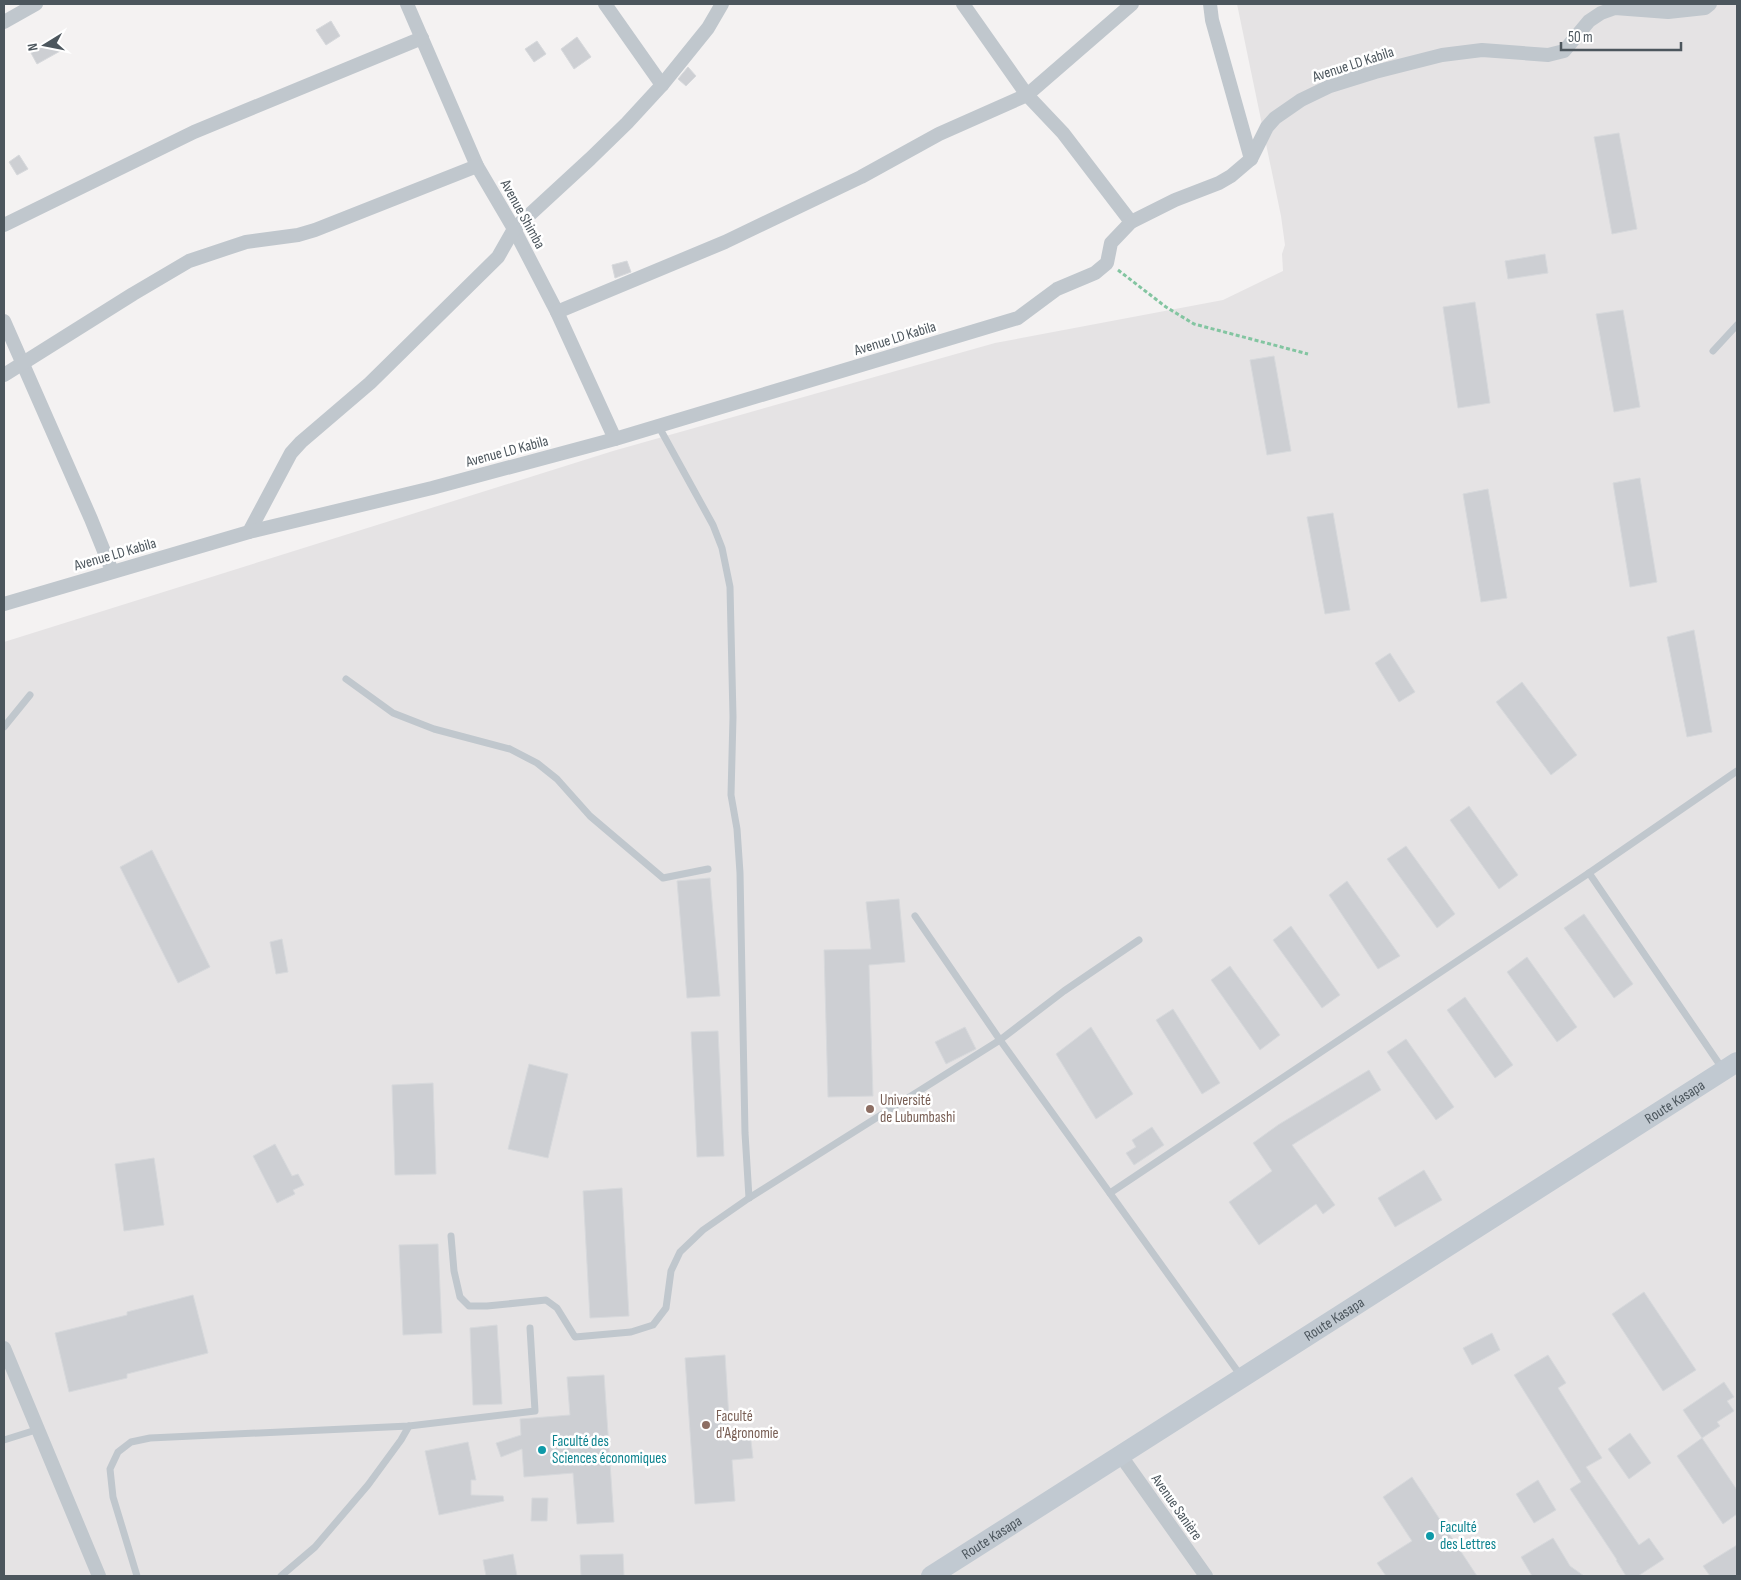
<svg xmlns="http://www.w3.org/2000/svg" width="1741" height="1580" viewBox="0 0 1741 1580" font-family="'Sofia Sans Condensed',sans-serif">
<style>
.education{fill:#e5e3e4}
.building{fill:#cdcfd3;stroke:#d7d9dc}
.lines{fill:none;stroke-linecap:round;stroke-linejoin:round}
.path{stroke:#83c5a1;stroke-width:3;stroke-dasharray:4 2.5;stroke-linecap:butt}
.lane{stroke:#c0c7cd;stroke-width:7}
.street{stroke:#c0c7cd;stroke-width:14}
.secondary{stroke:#c1c9d1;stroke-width:20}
.education-dot{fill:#8d6e63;stroke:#fff;stroke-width:2}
.culture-dot{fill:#0f9aa8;stroke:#fff;stroke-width:2}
.labels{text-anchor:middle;stroke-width:5;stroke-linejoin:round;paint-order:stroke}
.street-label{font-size:15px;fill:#4c565d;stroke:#fff}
.education-label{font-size:15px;fill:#785e54;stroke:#fff;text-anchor:start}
.culture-label{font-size:15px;fill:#0d838f;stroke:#fff;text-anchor:start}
</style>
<rect width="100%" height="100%" fill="#f4f2f2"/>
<path class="education" d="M1237,4H1737V1576H4V642L613,451L995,343L1223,300L1283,271L1282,254L1285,245L1281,216Z"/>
<g class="building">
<path d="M331,21L340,36L326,45L316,30Z"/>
<path d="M577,37L591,57L574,69L561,49Z"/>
<path d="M56,40L62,50L37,64L31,53Z"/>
<path d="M537,41L546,54L534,62L525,49Z"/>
<path d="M688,67L696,76L686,86L678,79Z"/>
<path d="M1619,133L1637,229L1612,234L1594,137Z"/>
<path d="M19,155L28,169L17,175L9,162Z"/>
<path d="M1545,254L1548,273L1508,279L1505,261Z"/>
<path d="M627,261L631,272L615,278L612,265Z"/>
<path d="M1475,302L1490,403L1458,408L1443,307Z"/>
<path d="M1623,310L1640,407L1614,412L1596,314Z"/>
<path d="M1274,356L1291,451L1267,455L1250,360Z"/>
<path d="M1640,478L1657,582L1630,587L1613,483Z"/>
<path d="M1488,489L1507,598L1481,602L1463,494Z"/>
<path d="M1333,513L1350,610L1325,614L1307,517Z"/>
<path d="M1694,630L1712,732L1687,737L1667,637Z"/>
<path d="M1390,653L1415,692L1399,702L1375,663Z"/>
<path d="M1522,682L1577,755L1551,775L1496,702Z"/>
<path d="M1469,806L1518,875L1499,889L1450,820Z"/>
<path d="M1406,846L1455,914L1437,928L1387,859Z"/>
<path d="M152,850L210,967L178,983L120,867Z"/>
<path d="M710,878L720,996L687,998L677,881Z"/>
<path d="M1347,881L1400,956L1378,969L1329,895Z"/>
<path d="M899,899L905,962L869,965L873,1096L828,1097L824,950L871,949L866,902Z"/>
<path d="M1584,914L1633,984L1614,998L1564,928Z"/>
<path d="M1291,926L1340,995L1322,1008L1273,940Z"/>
<path d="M282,939L288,972L276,974L270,942Z"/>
<path d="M1527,957L1577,1027L1557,1042L1507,972Z"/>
<path d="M1230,966L1280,1035L1260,1050L1211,980Z"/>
<path d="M1465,997L1513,1065L1495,1078L1447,1010Z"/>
<path d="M1173,1009L1220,1083L1202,1094L1156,1020Z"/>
<path d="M965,1027L976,1049L946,1064L935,1042Z"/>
<path d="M1091,1027L1133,1094L1096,1119L1056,1054Z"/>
<path d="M718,1031L724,1156L697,1157L691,1032Z"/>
<path d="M1406,1039L1454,1107L1436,1120L1387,1052Z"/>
<path d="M529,1064L568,1074L548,1158L508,1149Z"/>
<path d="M1369,1070L1381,1090L1292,1145L1335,1205L1323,1214L1316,1204L1259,1245L1229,1202L1272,1171L1253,1143L1278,1125Z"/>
<path d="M433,1083L436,1174L395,1175L392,1085Z"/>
<path d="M1152,1127L1164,1145L1134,1165L1126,1153L1136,1147L1132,1140Z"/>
<path d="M275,1144L292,1176L298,1174L304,1185L293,1190L295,1194L277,1203L253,1156Z"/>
<path d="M154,1158L164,1225L124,1231L115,1164Z"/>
<path d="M1424,1170L1442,1200L1395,1227L1378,1198Z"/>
<path d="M622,1188L629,1316L590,1318L583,1191Z"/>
<path d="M438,1244L442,1333L403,1335L399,1245Z"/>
<path d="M1644,1292L1696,1370L1663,1391L1612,1314Z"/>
<path d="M193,1295L208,1353L127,1374V1378L69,1392L55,1333L127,1315V1312Z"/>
<path d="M497,1325L502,1404L473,1405L470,1328Z"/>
<path d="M1492,1333L1500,1350L1472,1365L1463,1348Z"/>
<path d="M725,1355L730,1435L750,1433L753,1458L732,1460L735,1501L695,1504L685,1358Z"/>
<path d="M1548,1355L1566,1383L1558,1388L1602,1458L1586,1467L1639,1545L1649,1538L1664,1559L1638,1576H1626L1616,1560H1617L1570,1489L1581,1482L1514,1375Z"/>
<path d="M604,1375L614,1522L577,1524L573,1473L524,1477L522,1449L501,1457L496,1443L521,1435L520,1419L570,1415L567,1377Z"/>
<path d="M1724,1382L1734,1397L1727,1401L1734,1411L1717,1422L1720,1426L1702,1438L1683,1410Z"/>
<path d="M1630,1433L1651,1463L1629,1479L1608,1449Z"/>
<path d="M1702,1438L1737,1490V1514L1723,1524L1677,1456Z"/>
<path d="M468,1442L476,1480H471V1495L503,1496L504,1501L439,1515L425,1451Z"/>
<path d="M1412,1477L1477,1576H1386L1377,1563L1412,1541L1383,1497Z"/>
<path d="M1538,1480L1556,1510L1534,1523L1516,1494Z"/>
<path d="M532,1498H548L547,1521H531Z"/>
<path d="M1553,1538L1570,1566L1584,1576H1532L1521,1557Z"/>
<path d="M1737,1545V1576H1710L1703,1566Z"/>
<path d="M513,1554L517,1576H486L483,1560Z"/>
<path d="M623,1554L624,1576H581L580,1555Z"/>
</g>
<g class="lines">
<path class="path" d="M1118,270L1166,307L1194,324L1308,354"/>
<g class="lane">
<path d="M1713,351L1737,325"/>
<path d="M659,427L713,525L722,548L730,587L733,717L731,795L737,829L740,873L745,1133L749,1198"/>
<path d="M346,679L393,713L434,729L510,749L537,763L557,779L590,816L663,878L708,869"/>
<path d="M4,727L30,695"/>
<path d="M1589,873L1722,1068"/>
<path d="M915,916L1000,1040L1064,991L1139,940"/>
<path d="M1110,1193L1589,873L1737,771"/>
<path d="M451,1236L454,1271L460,1297L469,1306H487L546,1300L557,1308L575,1337L631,1332L653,1325L666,1308L671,1271L680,1252L703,1230L749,1198L1000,1040L1241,1376"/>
<path d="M4,1440L39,1429"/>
<path d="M137,1576L113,1497L110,1469L118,1452L131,1442L150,1438L409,1426L535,1411L530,1328"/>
<path d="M281,1576L315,1547L368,1485L401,1440L409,1426"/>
</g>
<g class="street">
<path d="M407,4L477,166L514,229L557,312L615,439"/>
<path d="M605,4L662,85"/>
<path d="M963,4L1027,95L1063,133L1131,222"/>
<path d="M1210,4L1212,20L1251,159"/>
<path d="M4,22L36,4"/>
<path d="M4,225L194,132L422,38"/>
<path d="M557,312L725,242L861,177L939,134L1027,95L1132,4"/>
<path d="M4,321L91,519L112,571"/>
<path d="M4,375L133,294L189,261L246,242L298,235L315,230L477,166"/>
<path d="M249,532L291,453L301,442L370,383L498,257L514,229L590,159L627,123L662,85L708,28L722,4"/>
<path d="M4,604L249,532L432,488L615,439L1018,318L1057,289L1095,273L1107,263L1111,243L1131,222L1175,200L1219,183L1231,176L1251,159L1267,127L1275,118L1301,100L1330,86L1375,72L1442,55L1482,50L1548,55L1564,51L1589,21L1601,13L1615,8L1668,12L1705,8L1710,4"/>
<path d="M4,1348L99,1576"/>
<path d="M1121,1456L1206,1576"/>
</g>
<path class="secondary" id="s1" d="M931,1576L1737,1062"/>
</g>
<g class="education-dot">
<circle cx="870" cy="1109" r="5"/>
<circle cx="706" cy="1425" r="5"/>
</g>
<g class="culture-dot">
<circle cx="542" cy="1450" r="5"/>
<circle cx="1430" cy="1536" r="5"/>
</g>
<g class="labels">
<g class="street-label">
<text transform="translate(1353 64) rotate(-18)" y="5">Avenue LD Kabila</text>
<text transform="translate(523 214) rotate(61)" y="5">Avenue Shimba</text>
<text transform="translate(895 338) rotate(-17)" y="5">Avenue LD Kabila</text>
<text transform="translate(507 451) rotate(-15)" y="5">Avenue LD Kabila</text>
<text transform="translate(115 554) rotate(-16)" y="5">Avenue LD Kabila</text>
<text dy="5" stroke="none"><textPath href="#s1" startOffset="882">Route Kasapa</textPath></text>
<text dy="5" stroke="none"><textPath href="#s1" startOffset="478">Route Kasapa</textPath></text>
<text transform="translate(1177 1507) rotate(55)" y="5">Avenue Sanière</text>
<text dy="5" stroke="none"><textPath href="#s1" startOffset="72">Route Kasapa</textPath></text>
</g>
<g class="education-label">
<text x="880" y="1105">Université<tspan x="880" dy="17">de Lubumbashi</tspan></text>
<text x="716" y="1421">Faculté<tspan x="716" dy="17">d'Agronomie</tspan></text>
</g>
<g class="culture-label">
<text x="552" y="1446">Faculté des<tspan x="552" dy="17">Sciences économiques</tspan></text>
<text x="1440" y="1532">Faculté<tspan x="1440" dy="17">des Lettres</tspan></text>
</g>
</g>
<rect width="1741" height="1580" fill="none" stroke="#4c565d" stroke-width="10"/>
<g transform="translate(45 45) rotate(260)" stroke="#ffffff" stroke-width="4" paint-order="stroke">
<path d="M0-4L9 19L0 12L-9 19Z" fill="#4c565d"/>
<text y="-8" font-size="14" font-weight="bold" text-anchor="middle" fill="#4c565d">N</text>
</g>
<path d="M1561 42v8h120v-8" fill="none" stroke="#4c565d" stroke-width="2.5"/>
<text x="1568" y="42" font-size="15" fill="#4c565d" stroke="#ffffff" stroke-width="4" paint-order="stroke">50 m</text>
</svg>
